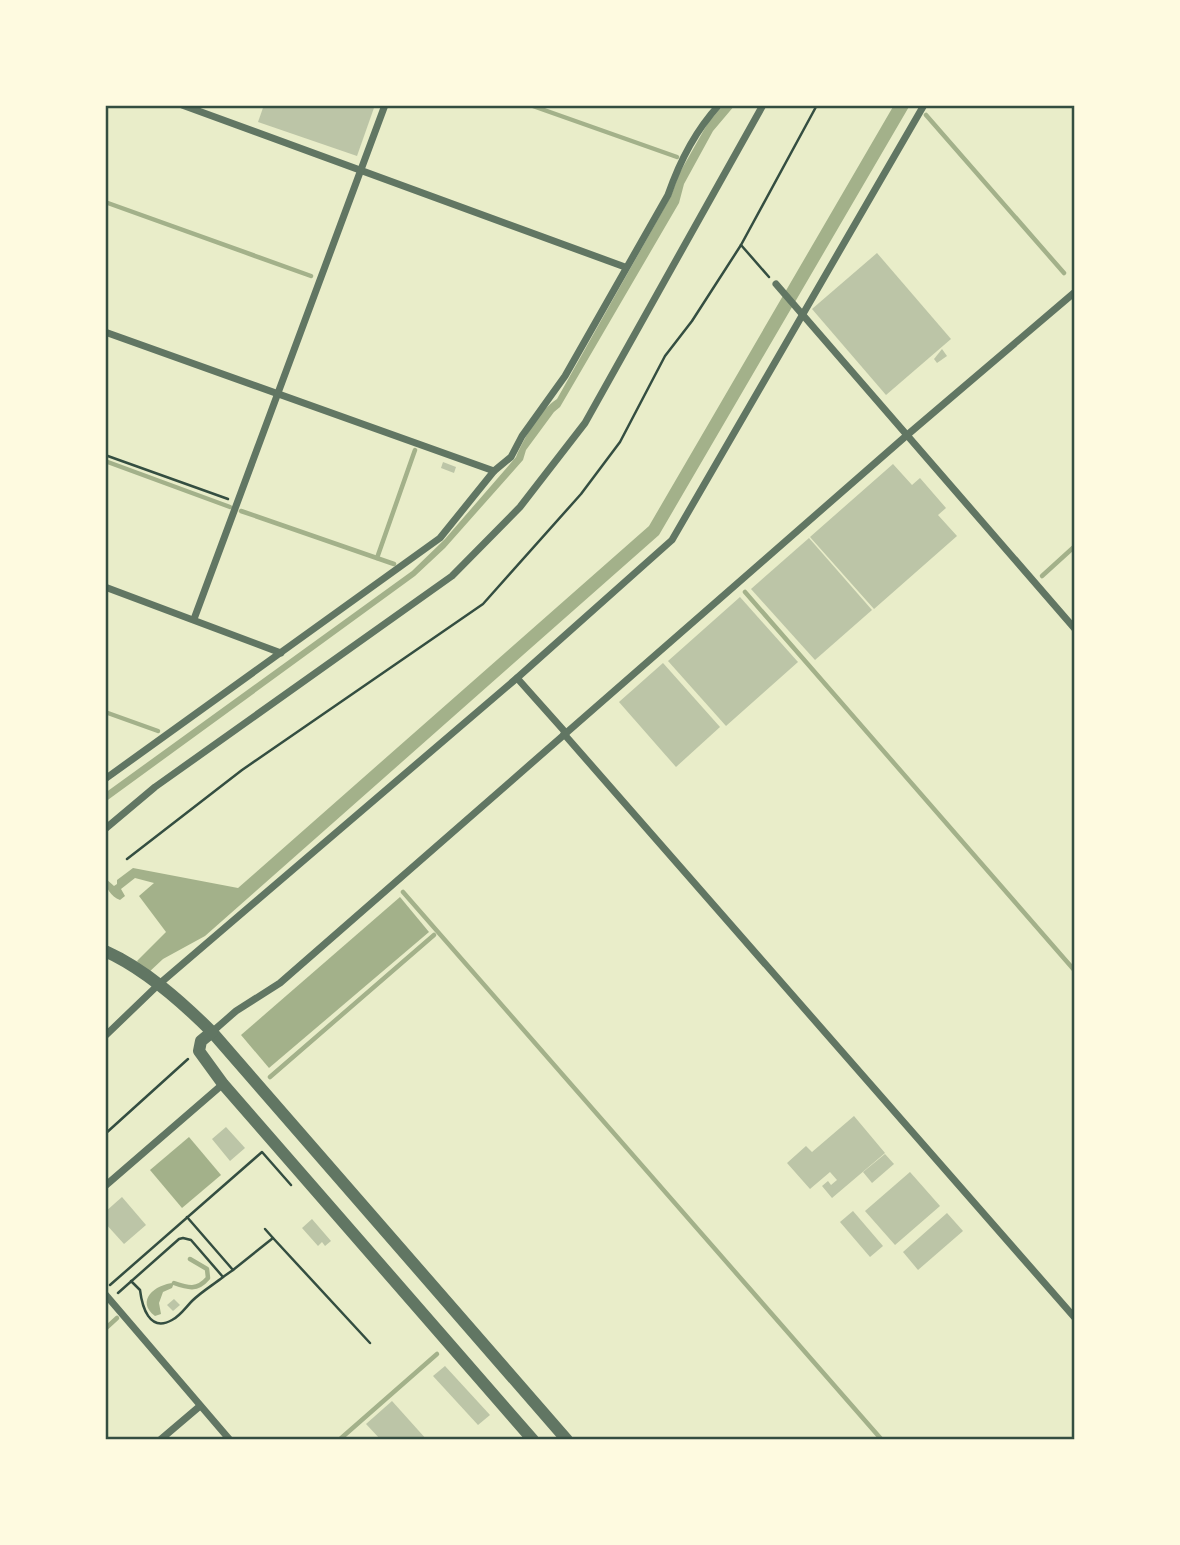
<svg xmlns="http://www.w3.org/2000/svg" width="1180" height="1545" viewBox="0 0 1180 1545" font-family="'Libre Baskerville',serif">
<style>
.water{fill:#a3b18a}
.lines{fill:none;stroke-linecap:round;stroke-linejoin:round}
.stream{stroke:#a3b18a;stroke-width:4.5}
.building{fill:#bcc5a7}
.path{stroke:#344e41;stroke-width:2.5}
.minor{stroke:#617663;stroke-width:7}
.tertiary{stroke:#617663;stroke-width:12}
.neatline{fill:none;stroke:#344e41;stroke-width:2.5}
</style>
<rect width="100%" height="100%" fill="#e9edc9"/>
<g class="water">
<path d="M724,105H735L713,131L684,184L679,203L560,407L554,412L526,450L523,460L445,548L415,576L105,802V793L412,571L445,539L516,457C524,438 540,410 557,399L671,196L679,174L709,121Z"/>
<path d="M894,105H910L659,535L205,936L163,959L147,974L137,961L166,932L139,896L154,883L135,878L121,889L125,896L120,900C111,897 105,887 105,878L114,886L117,884V880L133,868L238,888L649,526Z"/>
<path d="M400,897L429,932L269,1068L241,1035Z"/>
<path d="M189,1137L221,1175L182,1208L150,1170Z"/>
<path d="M174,1283L172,1288L163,1292L159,1303L161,1314L155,1316C135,1301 155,1284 174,1283Z"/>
</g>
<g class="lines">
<g class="stream">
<path d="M530,105L677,157"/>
<path d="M926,115L1064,273"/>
<path d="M105,202L311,276"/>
<path d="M105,461L230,507"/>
<path d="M241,511L394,564"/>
<path d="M377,558L415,450"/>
<path d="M1042,576L1075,546"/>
<path d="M745,592L1075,971"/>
<path d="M105,712L158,731"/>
<path d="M403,892L882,1440"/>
<path d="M270,1077L434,935"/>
<path d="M174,1283C188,1288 197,1291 208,1278L207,1269L190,1259"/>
<path d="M105,1329L117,1318"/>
<path d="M339,1440L437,1354"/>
</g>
</g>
<g class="building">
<path d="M264,105H375L357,156L258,122Z"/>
<path d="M877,253L951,339L886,395L812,309Z"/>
<path d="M942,349L947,356L937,363L934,359Z"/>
<path d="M443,462L456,467L454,473L441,468Z"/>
<path d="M893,464L912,485L920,478L946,508L938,515L957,536L874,609L810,537Z"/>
<path d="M809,538L872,610L815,660L751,589Z"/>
<path d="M740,597L798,662L726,726L668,661Z"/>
<path d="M663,663L720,727L676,767L619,702Z"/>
<path d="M854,1116L885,1153L832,1198L822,1186L828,1181L831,1185L837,1180L830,1172L810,1189L787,1163L806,1146L812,1152Z"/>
<path d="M226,1127L245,1148L230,1161L212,1139Z"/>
<path d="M885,1154L894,1164L872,1183L863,1172Z"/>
<path d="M910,1172L940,1206L895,1245L865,1211Z"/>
<path d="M122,1197L146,1225L124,1244L105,1223V1212Z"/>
<path d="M853,1211L883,1246L870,1257L840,1222Z"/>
<path d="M947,1213L963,1231L918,1270L903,1252Z"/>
<path d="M312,1219L331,1241L325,1246L322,1242L318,1246L302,1228Z"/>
<path d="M174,1299L180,1305L173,1311L167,1305Z"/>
<path d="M445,1366L490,1415L478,1425L433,1376Z"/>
<path d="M392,1401L427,1440H381L366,1424Z"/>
</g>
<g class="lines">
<g class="path">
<path d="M741,245L769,277"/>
<path d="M105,455L228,499"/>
<path d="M127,859L242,770L483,604L581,494L620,442L665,356L692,321L741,245L817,105"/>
<path d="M105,1134L188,1059"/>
<path d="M187,1217L233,1270L223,1277"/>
<path d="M265,1229L273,1238"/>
<path d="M233,1270L273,1238L370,1343"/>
<path d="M110,1285L262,1152L291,1185"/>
<path d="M118,1293L179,1239L183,1238L191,1240L223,1277C213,1285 201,1292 192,1301C186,1307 180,1316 172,1320C149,1333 142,1306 140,1290L131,1281"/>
</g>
<g class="minor">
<path d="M182,105L625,267"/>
<path d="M776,284L1075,629"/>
<path d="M105,332L494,471"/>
<path d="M105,587L281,653"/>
<path d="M194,619L385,105"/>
<path d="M517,678L566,733"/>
<path d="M564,734L1075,1318"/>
<path d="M105,779L440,538L494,471L511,457L522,436L565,376L668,195C679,163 696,130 719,105"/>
<path d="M105,829L155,787L452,576L520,507L585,423L763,105"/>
<path d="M212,1032L236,1011L280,983L906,436L1075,292"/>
<path d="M105,1036L158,985L517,678L672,540L924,105"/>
<path d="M105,1186L223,1084"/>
<path d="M105,1294L230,1440"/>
<path d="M160,1440L200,1406"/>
</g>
<g class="tertiary">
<path d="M105,951C145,969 181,1001 212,1032L567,1440"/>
<path d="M212,1032L201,1041L199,1051L223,1084L533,1440"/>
</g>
</g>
<rect width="1180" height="1545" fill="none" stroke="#fefae0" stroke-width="214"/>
<rect x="107" y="107" width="966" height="1331" class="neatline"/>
</svg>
